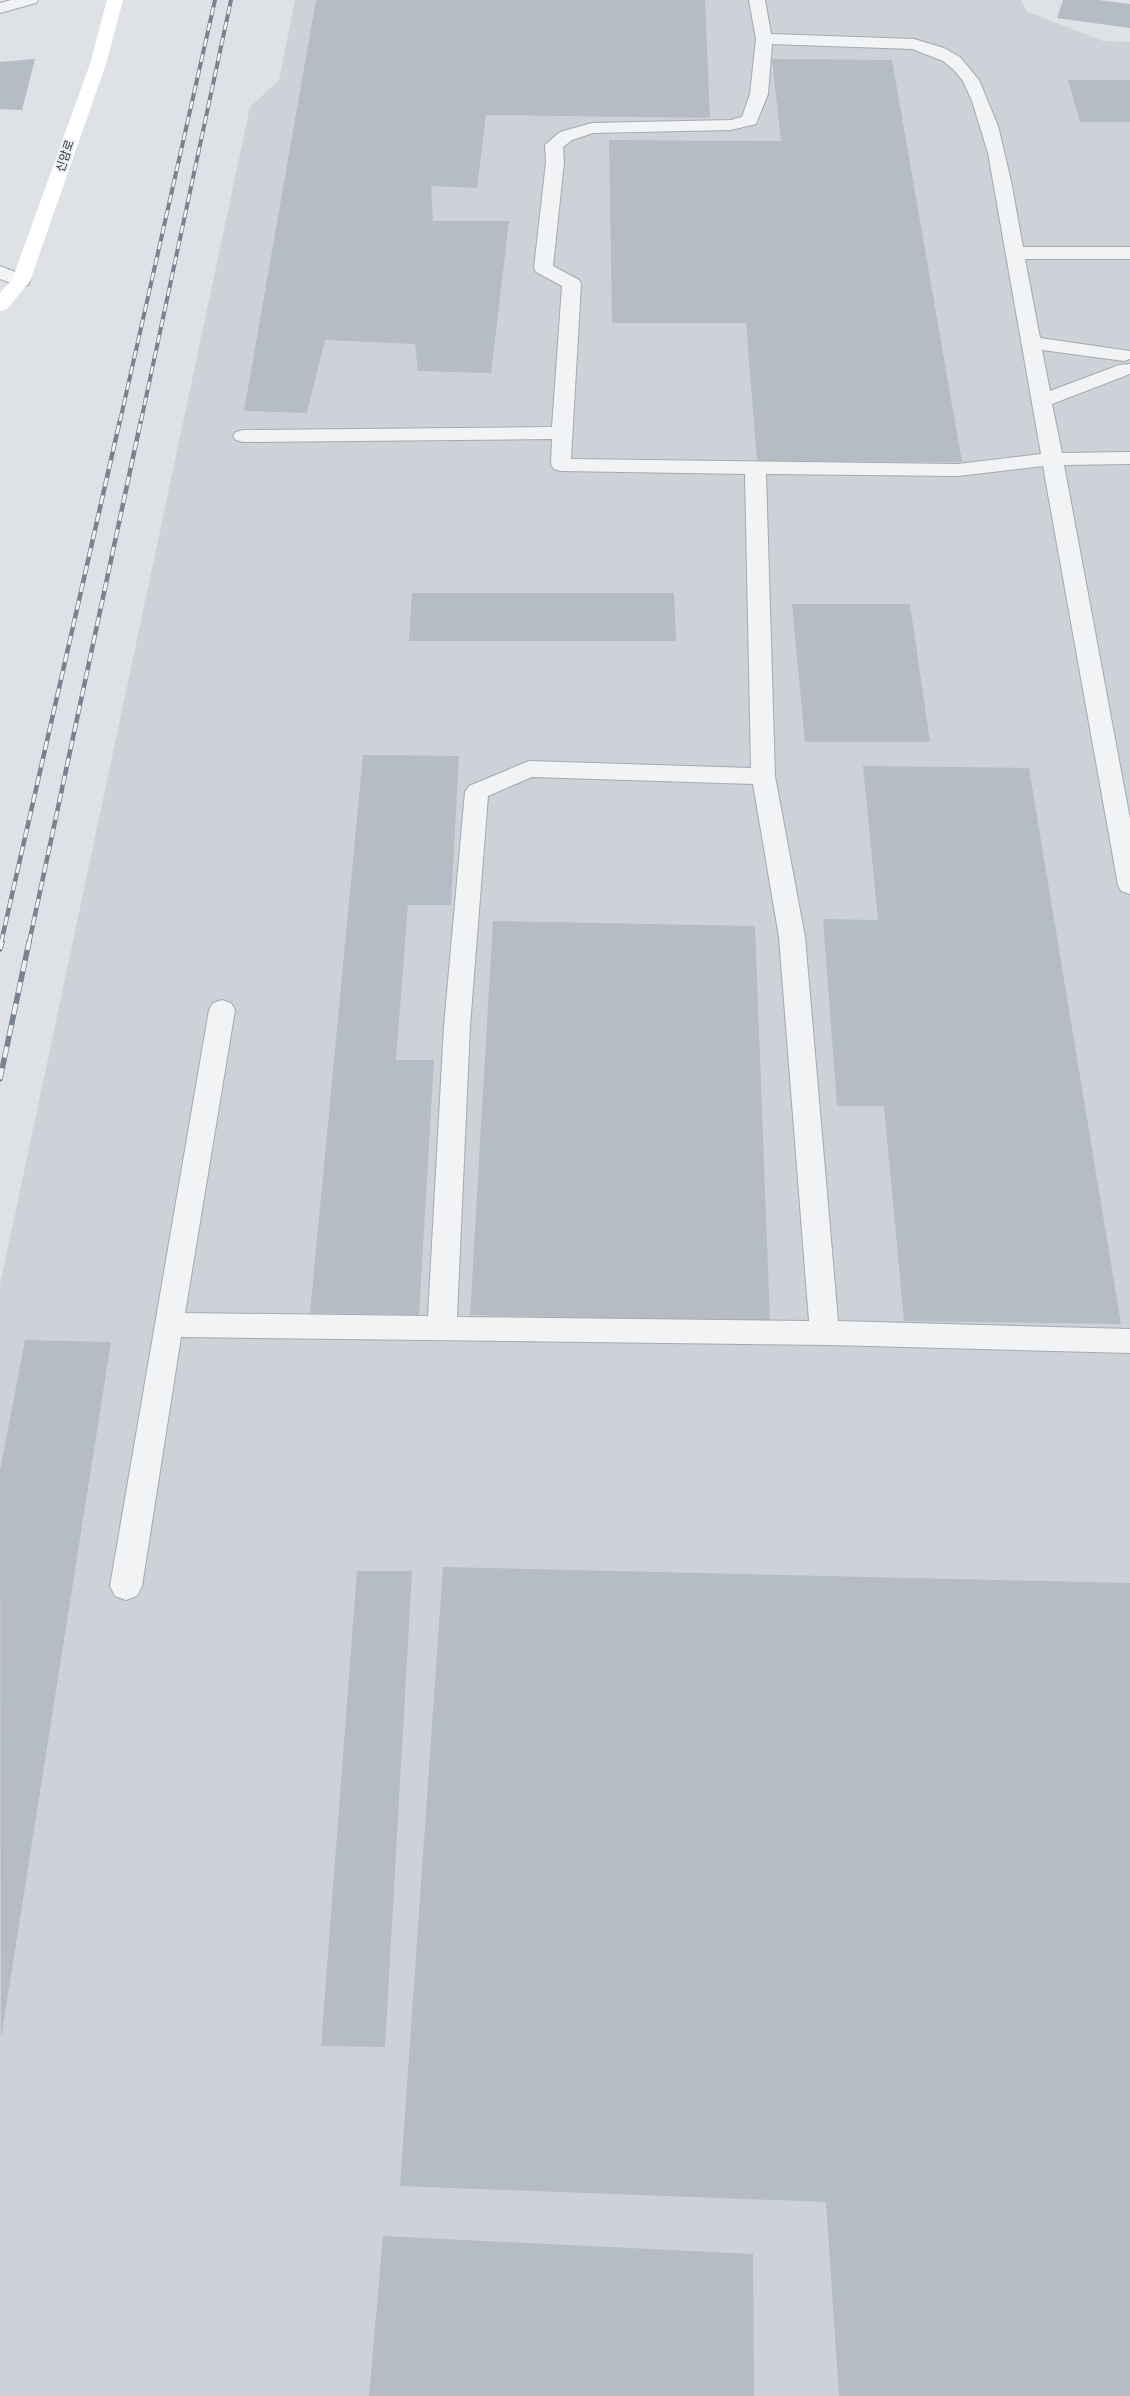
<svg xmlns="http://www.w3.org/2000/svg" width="1130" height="2396" viewBox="0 0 1130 2396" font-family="Manrope,'Noto Sans KR',sans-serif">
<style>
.built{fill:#cdd2d8}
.building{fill:#b6bcc3}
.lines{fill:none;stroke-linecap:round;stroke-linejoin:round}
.lane-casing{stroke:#a4a9b0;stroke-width:2}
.street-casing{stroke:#a4a9b0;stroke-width:2}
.lane{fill:#f1f3f5;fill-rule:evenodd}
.street{fill:#f1f3f5;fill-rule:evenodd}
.secondary{fill:#fff;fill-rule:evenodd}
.rail-far2-casing{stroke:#79838f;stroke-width:4}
.rail-far1-casing{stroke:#79838f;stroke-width:4.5}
.rail-casing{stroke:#79838f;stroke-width:5.5}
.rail-far2{stroke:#eef1f4;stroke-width:2.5;stroke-dasharray:8;stroke-linecap:butt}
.rail-far1{stroke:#eef1f4;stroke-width:3;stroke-dasharray:9;stroke-linecap:butt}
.rail{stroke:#eef1f4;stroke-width:4;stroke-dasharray:11;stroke-linecap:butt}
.labels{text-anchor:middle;stroke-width:4;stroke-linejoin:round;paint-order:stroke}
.far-street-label{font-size:12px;fill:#29313c;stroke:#eef1f4}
</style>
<rect width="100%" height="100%" fill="#dee2e7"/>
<path class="built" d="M295,0H1021L1026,11L1103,41L1130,42V2396H0V1285L250,107L279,80Z"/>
<g class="building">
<path d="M316,0H705L710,118L486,115L477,188L431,186L433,221H509L491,373L418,371L415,344L325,340L307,413L244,411Z"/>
<path d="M1063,0H1098L1130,4V28L1057,18Z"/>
<path d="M35,59L22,110L0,109V62Z"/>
<path d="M772,59L892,60L962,462L757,461L746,323H612L609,140L781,141Z"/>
<path d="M1068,80H1130V122H1080Z"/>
<path d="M412,593H674L676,641H409Z"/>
<path d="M792,604H910L930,742H805Z"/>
<path d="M363,755L459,756L451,905H408L396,1060H434L419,1315L310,1313Z"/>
<path d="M863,766L1029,768L1121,1324L904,1321L884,1106H837L823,919L878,920Z"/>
<path d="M493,921L755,926L770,1322L470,1315Z"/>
<path d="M25,1340L111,1342L1,2039L0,1471Z"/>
<path d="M443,1567L1130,1583V2396H839L826,2202L400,2186Z"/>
<path d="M357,1571H412L385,2047L321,2046Z"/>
<path d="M383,2236L753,2254L754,2396H369Z"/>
</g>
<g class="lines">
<g class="lane-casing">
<path id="lane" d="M749,0H765L771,34L914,39L944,48L960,57L979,80L998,126L1011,181L1023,247H1130V259H1025L1040,338L1130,351V359L1124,361L1042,350L1050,391L1119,365L1130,364V374L1052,404L1062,453L1130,452V464L1064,465L1130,819V894L1121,891L1118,885L1043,466L958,476L766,474L775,776L805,937L838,1321L1130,1329V1353L830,1345L181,1337L142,1586L137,1596L126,1600L115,1596L110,1586L209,1010L213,1003L222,1000L231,1003L235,1010L185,1313L428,1316L444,1026L465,792L469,786L529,761L751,768L745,474L561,471L554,469L551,465L552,439L243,442L236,440L233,436L236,432L243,430L552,427L562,286L536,272L534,268L546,162L545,145L560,132L592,123L731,120L742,117L750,94L756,39ZM772,44L912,49L943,61L953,69L963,81L972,101L988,153L1041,454L958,464L571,459L581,284L579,280L553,266L564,162L563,147L572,140L593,133L731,130L756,124L768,94ZM532,777L753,784L779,937L809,1321L457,1317L470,1026L488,796Z"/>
</g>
<g class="street-casing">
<g id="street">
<path d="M11,0H38L36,3L0,13V3Z"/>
<path d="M0,266L28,277L30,281L28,285L21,287L0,279Z"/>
</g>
</g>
<use href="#lane" class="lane"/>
<use href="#street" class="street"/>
<path class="secondary" d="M107,0H123L106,64L30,281L7,309L0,311V293L12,280L90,64Z"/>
<g class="rail-far2-casing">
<g id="rail-far2">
<path d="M120,421L215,0"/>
<path d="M141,421L231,0"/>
</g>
</g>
<g class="rail-far1-casing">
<g id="rail-far1">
<path d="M1,943L120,420"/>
<path d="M29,943L141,420"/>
</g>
</g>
<g class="rail-casing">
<g id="rail">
<path d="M0,949L2,942"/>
<path d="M0,1079L29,942"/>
</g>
</g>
<use href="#rail-far2" class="rail-far2"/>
<use href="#rail-far1" class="rail-far1"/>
<use href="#rail" class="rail"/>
</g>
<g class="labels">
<g class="far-street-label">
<text transform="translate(65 156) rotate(-71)" y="4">신암로</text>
</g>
</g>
</svg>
